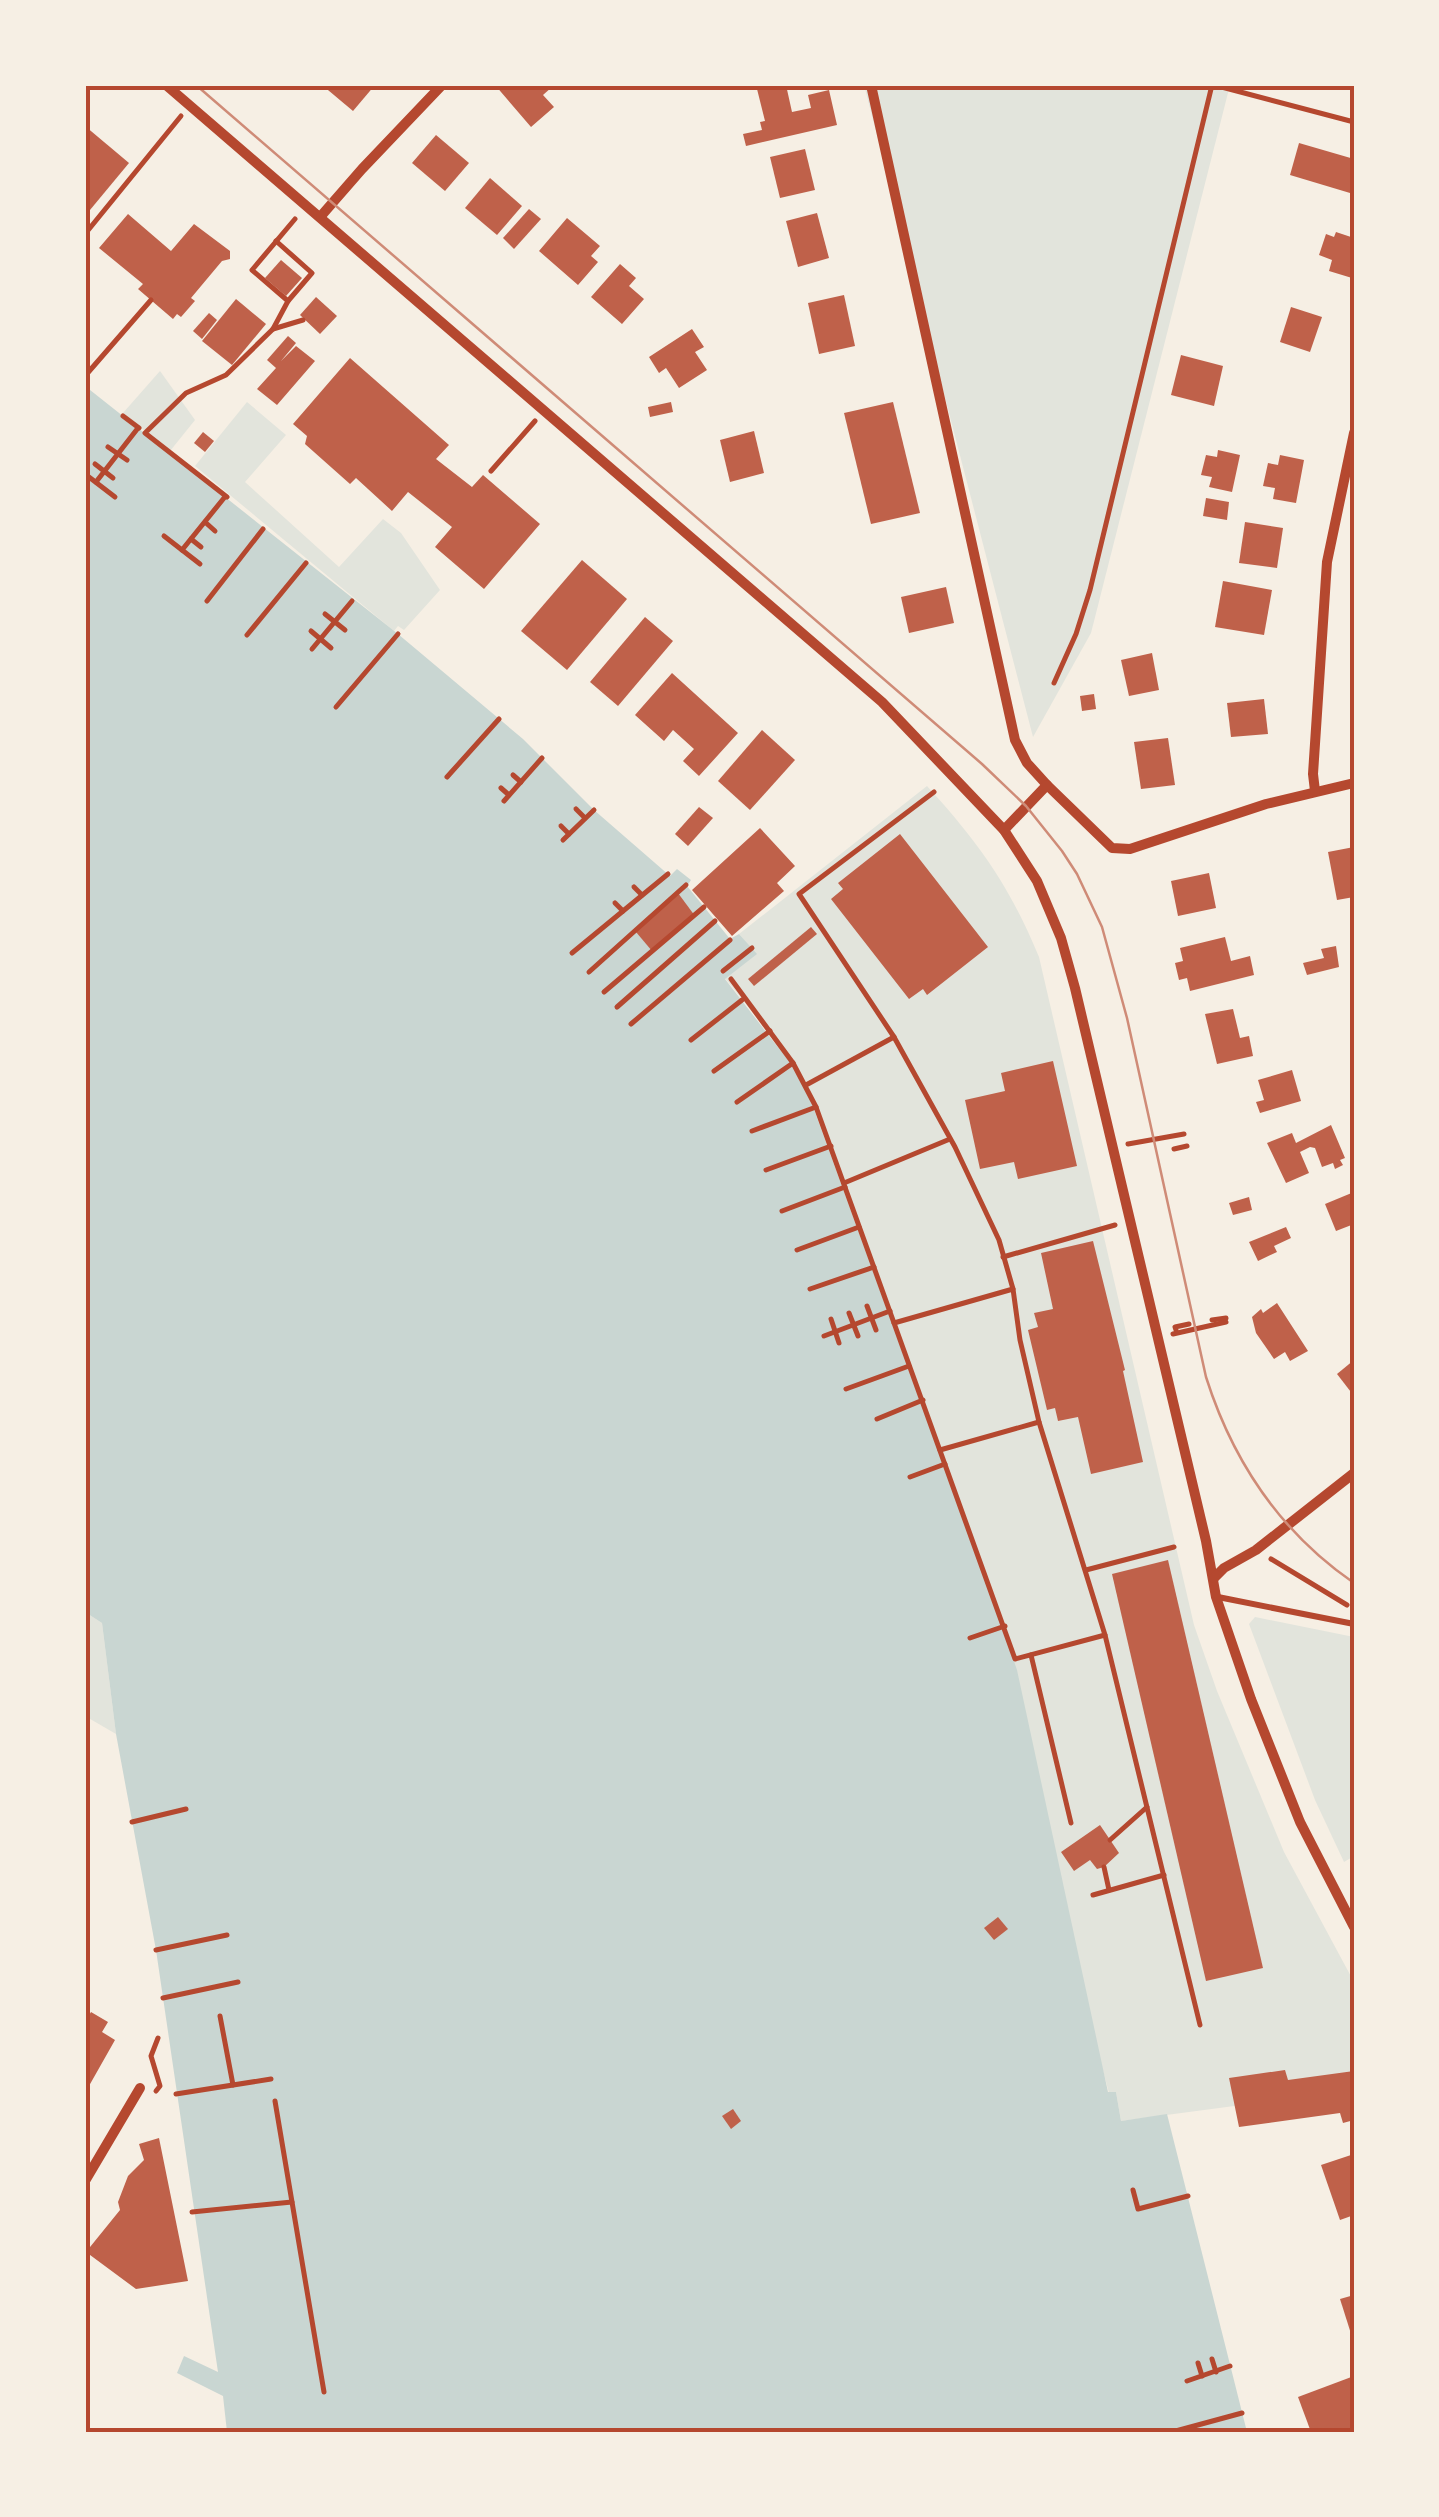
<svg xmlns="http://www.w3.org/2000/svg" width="1439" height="2517" viewBox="0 0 1439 2517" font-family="'Fira Sans',sans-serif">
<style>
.green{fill:#e2e4dc}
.water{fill:#c9d6d2}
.building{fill:#bf614a}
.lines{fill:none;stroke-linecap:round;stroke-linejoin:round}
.path{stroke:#b5482f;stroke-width:5}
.service{stroke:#b5482f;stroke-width:6}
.minor{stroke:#b5482f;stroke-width:10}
.tram{stroke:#cf8b77;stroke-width:2.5}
.neatline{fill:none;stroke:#b5482f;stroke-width:4}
</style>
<rect width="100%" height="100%" fill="#f6efe4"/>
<g class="green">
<path d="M864,85H1230L1091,633L1033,737Z"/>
<path d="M160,371L195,420L170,451L123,413Z"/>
<path d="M247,402L286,435L245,482L339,567L383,519L401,533L440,590L404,630L398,626L394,631L195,466Z"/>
<path d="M927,786C979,843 1009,885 1039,957L1194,1625L1217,1691L1284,1852L1354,1982V2090L1121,2121L1116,2092L1109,2093L942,1464L811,1101L768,1032L725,978L756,954L739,934Z"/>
<path d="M85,1612L102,1623L116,1734L85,1716Z"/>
<path d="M1255,1617L1354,1637V1856L1344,1862L1315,1800L1249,1624Z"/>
</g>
<path class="water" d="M85,386L398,634L523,739L594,810L670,876L677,869L691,880L687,886L730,939L739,934L757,954L725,979L791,1064L811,1101L1002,1626L1017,1670L1108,2092H1116L1121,2121L1167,2114L1247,2432H227L223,2396L177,2373L184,2356L218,2372L156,1950L116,1734L102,1623L85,1612Z"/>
<g class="building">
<path d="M322,85H375L353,111Z"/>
<path d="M495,85H550L552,87L543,95L554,107L531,127Z"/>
<path d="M756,85H786L792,112L811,108L808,95L829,90L837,125L746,146L743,134L762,130L760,122L765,121Z"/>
<path d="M85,126L129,163L85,216Z"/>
<path d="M436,135L469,163L445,191L412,163Z"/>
<path d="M1299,143L1354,159L1350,193L1290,175Z"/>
<path d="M805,149L815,190L780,198L770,157Z"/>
<path d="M490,178L522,206L497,235L465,208Z"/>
<path d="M529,209L541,219L514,249L503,238Z"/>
<path d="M817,213L829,258L798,267L786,221Z"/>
<path d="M128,214L171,251L194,224L230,251V259L222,261L191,298L195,301L181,317L177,314L173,319L138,289L143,284L99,248Z"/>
<path d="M567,218L600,246L591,256L598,262L578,285L539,251Z"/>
<path d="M1336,232L1354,238L1352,278L1329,271L1332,260L1319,255L1326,234L1334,237Z"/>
<path d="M281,260L302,278L286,296L265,278Z"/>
<path d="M620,264L636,278L629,286L644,299L622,324L591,297Z"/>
<path d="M844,295L855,346L819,354L808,303Z"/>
<path d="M316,297L337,316L320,334L300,315Z"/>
<path d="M236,299L266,324L232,365L202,341Z"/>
<path d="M1291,307L1322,317L1310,352L1280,342Z"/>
<path d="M209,313L217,320L202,339L193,331Z"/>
<path d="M692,329L704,347L695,352L707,370L679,388L666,368L659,373L649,357Z"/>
<path d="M288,336L296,343L281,361L296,346L315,361L277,405L257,389L276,368L267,360Z"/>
<path d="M1181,355L1223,366L1214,406L1171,395Z"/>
<path d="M350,358L449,445L436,459L472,487L483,475L540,524L484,589L435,547L452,527L408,492L392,511L356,478L350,484L305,444L307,436L293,424Z"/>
<path d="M671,402L673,412L650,417L648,407Z"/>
<path d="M893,402L920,513L871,524L844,413Z"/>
<path d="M754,431L764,473L730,482L720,440Z"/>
<path d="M203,432L214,441L205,452L194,443Z"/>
<path d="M1218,450L1240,455L1232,492L1209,487L1212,477L1201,475L1206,455L1217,457Z"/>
<path d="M1280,455L1304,460L1296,503L1273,499L1275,488L1263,486L1268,463L1278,465Z"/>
<path d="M1206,498L1229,502L1227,520L1203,516Z"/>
<path d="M1245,522L1283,528L1277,568L1239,563Z"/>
<path d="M582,560L627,599L567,670L521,631Z"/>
<path d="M1223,581L1272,590L1264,635L1215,627Z"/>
<path d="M946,587L954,623L909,633L901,597Z"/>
<path d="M645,617L673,641L618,706L590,682Z"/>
<path d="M1152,653L1159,690L1129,696L1121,660Z"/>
<path d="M672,673L738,733L699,776L683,761L694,749L673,730L664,741L635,715Z"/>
<path d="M1094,694L1096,709L1082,711L1080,696Z"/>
<path d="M1264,699L1268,734L1231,737L1227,703Z"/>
<path d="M762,730L795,760L750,810L718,781Z"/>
<path d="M1168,738L1175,785L1141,789L1134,742Z"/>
<path d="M699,807L713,818L688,846L675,834Z"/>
<path d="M760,828L795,866L777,883L784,891L732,936L692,890Z"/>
<path d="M900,834L988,947L927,995L923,989L909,999L831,899L843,889L838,883Z"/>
<path d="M1354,847V897L1337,900L1328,852Z"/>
<path d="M1209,873L1216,908L1178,916L1171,881Z"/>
<path d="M678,893L695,916L652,951L636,932Z"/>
<path d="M811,927L817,934L754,986L748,979Z"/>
<path d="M1225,937L1231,961L1250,956L1254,975L1190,991L1187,978L1179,980L1175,963L1183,961L1180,948Z"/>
<path d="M1336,946L1339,967L1307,975L1303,963L1324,958L1321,949Z"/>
<path d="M1233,1009L1240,1038L1249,1036L1253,1056L1217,1064L1205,1014Z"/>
<path d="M1053,1061L1077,1166L1018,1179L1014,1162L980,1169L965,1100L1005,1091L1001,1073Z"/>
<path d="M1292,1070L1301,1101L1260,1113L1256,1102L1264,1100L1258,1080Z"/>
<path d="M1331,1125L1345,1158L1340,1160L1343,1165L1335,1169L1333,1163L1322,1167L1315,1148L1310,1147L1300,1152L1309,1173L1286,1183L1267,1143L1292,1133L1296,1143Z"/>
<path d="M1354,1192V1224L1336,1231L1325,1204Z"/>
<path d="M1249,1197L1252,1210L1233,1215L1229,1203Z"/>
<path d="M1286,1227L1291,1238L1274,1246L1277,1252L1258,1261L1249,1242Z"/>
<path d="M1093,1241L1125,1370L1123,1371L1143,1462L1091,1474L1078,1417L1058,1421L1055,1408L1047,1410L1028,1330L1038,1327L1034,1313L1053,1309L1041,1253Z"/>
<path d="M1277,1303L1308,1351L1290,1361L1285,1352L1274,1359L1256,1333L1252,1317L1261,1309L1263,1313Z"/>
<path d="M1354,1360V1396L1337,1374Z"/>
<path d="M1168,1560L1263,1968L1206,1981L1112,1574Z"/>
<path d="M1100,1825L1119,1853L1104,1867L1097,1869L1090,1860L1074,1871L1061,1852Z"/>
<path d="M998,1917L1008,1929L994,1940L984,1928Z"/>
<path d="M91,2012L108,2022L102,2032L115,2040L85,2093V2022Z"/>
<path d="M1285,2070L1288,2080L1354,2071V2120L1343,2123L1340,2113L1239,2127L1229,2078Z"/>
<path d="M733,2109L741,2121L731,2129L722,2116Z"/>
<path d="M159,2138L188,2281L136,2289L86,2252L120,2210L118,2202L128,2176L144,2160L139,2144Z"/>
<path d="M1354,2154V2215L1340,2220L1321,2165Z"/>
<path d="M1354,2295V2340H1353L1340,2299Z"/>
<path d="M1354,2376V2432H1311L1298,2397Z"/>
</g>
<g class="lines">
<g class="path">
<path d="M1214,85L1354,122"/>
<path d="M85,234L181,116"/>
<path d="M276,241L312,273L288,301"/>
<path d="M273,329L303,320"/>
<path d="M85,376L151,300"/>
<path d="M123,416L139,428"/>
<path d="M108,447L127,460"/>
<path d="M95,464L113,478"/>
<path d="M491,471L535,421"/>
<path d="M85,474L115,497"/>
<path d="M96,482L138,428"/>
<path d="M227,497L145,433L186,393L226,375L273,329L288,301L252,270L295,219"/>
<path d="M205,522L215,531"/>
<path d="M164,536L200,564"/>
<path d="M191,539L201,547"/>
<path d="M182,550L224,498"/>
<path d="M207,601L263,529"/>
<path d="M325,614L345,630"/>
<path d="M311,631L331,648"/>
<path d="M247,635L306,563"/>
<path d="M312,649L352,601"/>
<path d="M1054,683L1076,634L1090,590L1212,85"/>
<path d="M336,707L398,634"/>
<path d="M513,775L521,782"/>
<path d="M447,777L499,719"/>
<path d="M501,788L509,795"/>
<path d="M934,792L799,894L894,1037L955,1147L999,1240L1013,1289L1020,1340L1039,1422L940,1450"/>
<path d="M504,801L542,758"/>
<path d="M576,809L585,818"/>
<path d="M561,826L569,834"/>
<path d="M563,840L594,810"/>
<path d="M634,887L642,895"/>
<path d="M615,903L623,911"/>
<path d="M572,953L668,874"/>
<path d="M723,971L752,948"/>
<path d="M589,972L686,885"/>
<path d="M731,979L793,1063L816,1107L894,1323L1013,1289"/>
<path d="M604,992L704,907"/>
<path d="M617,1007L715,921"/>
<path d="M631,1024L730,940"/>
<path d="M691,1040L742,1000"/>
<path d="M714,1071L770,1031"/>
<path d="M806,1085L894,1037"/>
<path d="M737,1102L793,1063"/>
<path d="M752,1131L816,1107"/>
<path d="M1128,1144L1184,1134"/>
<path d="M1174,1149L1187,1146"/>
<path d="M766,1170L831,1146"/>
<path d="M844,1183L950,1139"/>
<path d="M782,1211L845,1187"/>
<path d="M797,1250L859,1227"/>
<path d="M1003,1257L1115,1225"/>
<path d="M810,1289L874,1267"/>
<path d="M867,1306L876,1330"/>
<path d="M849,1313L858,1336"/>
<path d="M831,1319L839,1343"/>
<path d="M1212,1320L1226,1318"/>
<path d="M894,1323L1015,1659L1105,1635"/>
<path d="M1176,1330L1175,1327L1189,1324"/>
<path d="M1173,1334L1226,1322"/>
<path d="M824,1336L890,1311"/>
<path d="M846,1389L909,1366"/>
<path d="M877,1419L923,1400"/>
<path d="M1039,1422L1105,1635L1200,2025"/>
<path d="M910,1477L945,1464"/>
<path d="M1271,1559L1347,1605"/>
<path d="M1086,1570L1174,1547"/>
<path d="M970,1638L1005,1626"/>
<path d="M1031,1655L1071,1823"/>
<path d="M132,1822L186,1809"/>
<path d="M1110,1840L1147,1807"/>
<path d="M1104,1867L1109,1890"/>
<path d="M1093,1895L1164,1875"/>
<path d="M156,1950L227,1935"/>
<path d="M163,1998L238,1982"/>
<path d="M220,2016L233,2085"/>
<path d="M156,2091L160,2086L151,2056L158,2038"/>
<path d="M176,2094L271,2079"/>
<path d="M275,2101L324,2392"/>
<path d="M1133,2190L1138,2209L1188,2196"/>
<path d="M192,2212L292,2202"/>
<path d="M1212,2359L1216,2372"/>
<path d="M1198,2363L1202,2376"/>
<path d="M1187,2381L1230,2366"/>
<path d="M1172,2432L1242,2413"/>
</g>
<path class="service" d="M1218,1597L1354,1624"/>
<g class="minor">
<path d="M166,85L882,702L1004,830L1037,881L1061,938L1075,988L1206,1541L1216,1597L1251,1699L1300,1822L1354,1927"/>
<path d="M871,85L1015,740L1027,763L1047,785L1112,848L1130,849L1266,804L1354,783"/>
<path d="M321,216L362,169L442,85"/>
<path d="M1315,791L1313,774L1327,562L1354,433"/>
<path d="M1004,830L1047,785"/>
<path d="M1214,1578L1224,1568L1256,1550L1354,1473"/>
<path d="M85,2181L140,2088"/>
</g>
<path class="tram" d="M196,85L982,764L1026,806L1062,851L1077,874L1102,927L1127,1018L1206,1377C1233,1462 1280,1532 1354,1583"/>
</g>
<rect width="1439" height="2517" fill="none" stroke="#f6efe4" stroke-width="175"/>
<rect x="88" y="88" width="1264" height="2342" class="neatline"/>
</svg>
